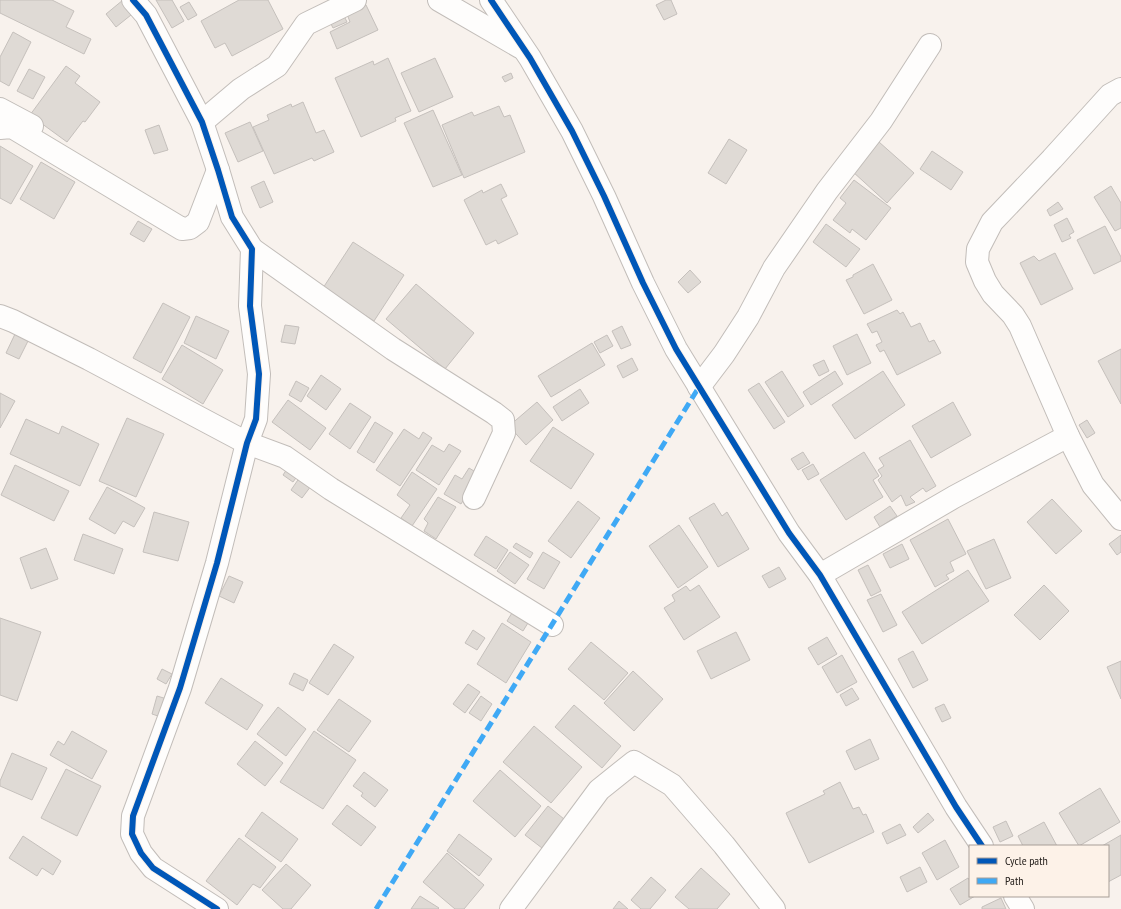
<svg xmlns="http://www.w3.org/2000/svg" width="1121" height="909" viewBox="0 0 1121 909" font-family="'PT Sans Narrow',sans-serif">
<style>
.building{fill:#dfdad5;stroke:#c5c0bc}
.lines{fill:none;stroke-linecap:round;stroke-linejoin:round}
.minor-casing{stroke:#c2bdb9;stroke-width:24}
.minor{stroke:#fefdfc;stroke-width:22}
.quiet{stroke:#3fa9f5;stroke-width:5;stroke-dasharray:10 5;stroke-linecap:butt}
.cycleway-casing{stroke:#fdf2e8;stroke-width:8}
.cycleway{stroke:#0057b8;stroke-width:6}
</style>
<rect width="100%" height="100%" fill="#f8f2ed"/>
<g class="building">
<path d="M0,0H52L74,11L66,27L91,39L84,54L0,13Z"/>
<path d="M123,0L136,11L116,27L106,14Z"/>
<path d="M156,0H172L184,21L172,28Z"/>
<path d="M239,0H268L283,29L232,56L225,43L215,48L201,21Z"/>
<path d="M666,0H671L677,14L664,20L656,5Z"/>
<path d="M189,2L197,15L188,20L180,7Z"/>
<path d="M366,5L378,30L337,49L330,32L350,22L347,14Z"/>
<path d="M342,12L347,22L333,28L328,18Z"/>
<path d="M13,32L31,42L9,86L0,81V57Z"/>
<path d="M388,58L411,111L395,118L396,121L361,137L335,78L373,61L374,65Z"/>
<path d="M435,58L453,97L419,112L401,73Z"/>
<path d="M66,66L80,76L75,83L100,102L85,122L83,121L67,142L30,115Z"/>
<path d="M29,69L45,77L33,99L17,91Z"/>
<path d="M511,73L513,78L505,82L502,77Z"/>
<path d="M303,102L316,133L324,130L334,152L314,161L312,158L274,174L253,127L269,120L267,115L291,104L292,107Z"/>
<path d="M499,106L504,117L510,115L525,152L464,178L442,125L472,112L474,116Z"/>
<path d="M433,110L462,175L433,187L404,123Z"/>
<path d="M250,122L263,151L238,162L225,133Z"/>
<path d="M159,125L168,150L154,154L145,130Z"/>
<path d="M729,139L747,150L726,184L708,173Z"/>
<path d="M879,142L914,173L887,203L852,171Z"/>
<path d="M0,146L33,166L11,204L0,198Z"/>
<path d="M932,151L963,172L951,190L920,169Z"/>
<path d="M41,162L75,182L54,219L20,199Z"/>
<path d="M854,180L891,208L866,240L852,229L850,233L833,220L846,203L840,198Z"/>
<path d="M264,181L273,202L260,208L251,187Z"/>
<path d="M501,184L507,196L501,199L518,234L498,244L496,240L486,245L464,200L482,190L483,193Z"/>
<path d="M1111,186L1121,203V228L1115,231L1094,197Z"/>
<path d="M1058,202L1063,209L1050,216L1047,210Z"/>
<path d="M1067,218L1074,232L1069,235L1071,238L1062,242L1054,225Z"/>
<path d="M138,221L152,229L144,242L130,234Z"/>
<path d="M826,224L860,249L846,267L813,242Z"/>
<path d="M1105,226L1121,257V261L1094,274L1077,240Z"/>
<path d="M353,242L404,275L374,321L323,288Z"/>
<path d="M1055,253L1073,289L1041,305L1020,263L1034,256L1039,261Z"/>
<path d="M873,264L892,300L864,314L846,280L853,277V275Z"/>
<path d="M690,270L701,282L688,293L678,282Z"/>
<path d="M416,284L474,333L445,369L386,319Z"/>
<path d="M163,303L190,317L161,373L133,358Z"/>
<path d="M897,310L900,314L903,312L911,327L920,323L929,342L934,340L941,353L897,375L884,350L880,352L876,345L882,342L877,331L872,333L867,324Z"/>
<path d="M196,316L229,331L216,359L184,343Z"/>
<path d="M285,325L299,327L295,344L281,342Z"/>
<path d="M622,326L631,345L621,349L612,331Z"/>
<path d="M15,334L28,341L19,359L6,353Z"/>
<path d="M857,334L871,363L847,375L833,346Z"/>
<path d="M607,335L613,346L600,353L594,342Z"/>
<path d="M592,343L605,365L551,397L538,376Z"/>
<path d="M182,345L223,370L203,404L162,379Z"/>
<path d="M1121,349V404L1098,361Z"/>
<path d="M632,358L638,370L623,378L617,366Z"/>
<path d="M824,360L829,371L819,376L813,365Z"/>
<path d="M782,371L804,406L788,417L765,382Z"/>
<path d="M835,371L843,384L811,405L803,392Z"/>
<path d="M883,371L905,405L855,439L832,405Z"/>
<path d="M321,375L341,389L326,410L307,396Z"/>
<path d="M296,381L309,388L301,402L289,395Z"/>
<path d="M759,383L785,422L774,429L748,390Z"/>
<path d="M580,389L589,403L562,421L553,407Z"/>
<path d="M0,393L15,401L0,428Z"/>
<path d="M288,400L326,428L310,450L272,422Z"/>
<path d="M537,402L553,420L526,445L509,426Z"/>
<path d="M953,402L971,435L931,458L912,426Z"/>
<path d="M350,403L371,417L350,449L329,434Z"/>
<path d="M127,418L164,434L136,497L99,481Z"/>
<path d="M26,419L59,434L62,426L99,444L80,486L10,454Z"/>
<path d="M1087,420L1095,433L1087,438L1079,425Z"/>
<path d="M375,422L393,433L374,463L357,452Z"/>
<path d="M553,427L594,454L571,489L530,461Z"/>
<path d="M404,429L419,439L423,432L432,438L400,486L376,470Z"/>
<path d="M910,440L936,486L926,492L923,488L910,497L915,502L906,506L901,495L892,502L878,480L882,476L878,470L884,466L879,458Z"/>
<path d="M449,444L461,451L439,485L416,470L432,445L444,452Z"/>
<path d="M803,452L810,463L798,470L791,459Z"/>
<path d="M864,452L879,476L873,480L883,497L846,520L820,480Z"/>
<path d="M291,463L301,471L293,482L283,475Z"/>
<path d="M813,464L819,474L808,480L802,470Z"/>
<path d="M15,465L69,491L54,521L1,495Z"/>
<path d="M469,468L479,474L461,504L444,494L455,475L462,479Z"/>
<path d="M412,472L437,489L412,526L401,518L410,505L397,495Z"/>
<path d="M302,474L314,482L302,498L291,490Z"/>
<path d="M107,487L145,508L134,527L123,521L115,534L89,519Z"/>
<path d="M438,497L456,507L436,539L424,531L428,523L424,519Z"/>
<path d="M1052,499L1082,531L1056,554L1027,522Z"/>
<path d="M578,501L600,518L571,558L548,541Z"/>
<path d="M714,503L722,516L727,512L749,549L718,567L689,518Z"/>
<path d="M890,506L897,516L880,527L874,517Z"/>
<path d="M154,512L189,522L178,561L143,552Z"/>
<path d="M948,519L966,554L950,562L954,571L946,575L949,579L935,587L910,540Z"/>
<path d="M679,525L708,567L678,588L649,546Z"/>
<path d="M83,534L123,549L114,574L74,560Z"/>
<path d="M1121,535V552L1117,555L1109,544Z"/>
<path d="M486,536L508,550L496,569L474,555Z"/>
<path d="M994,539L1011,578L986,589L967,551Z"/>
<path d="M516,543L533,553L530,558L513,547Z"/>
<path d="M902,544L909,559L890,568L883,554Z"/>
<path d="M46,548L58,579L31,589L20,558Z"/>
<path d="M510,552L529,565L515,584L497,571Z"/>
<path d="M543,552L560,562L544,589L527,579Z"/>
<path d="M868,565L881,591L871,596L858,570Z"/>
<path d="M779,567L786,579L769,588L762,576Z"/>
<path d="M968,570L989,601L922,644L902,612Z"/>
<path d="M229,576L243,582L234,603L219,596Z"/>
<path d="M699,585L720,617L684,640L664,608L675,601L672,595L686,586L690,591Z"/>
<path d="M1044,585L1069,611L1040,640L1014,615Z"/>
<path d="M881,594L897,625L883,632L867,600Z"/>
<path d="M515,608L531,618L523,631L507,621Z"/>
<path d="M0,618L41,632L17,701L0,695Z"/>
<path d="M502,623L531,642L506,683L477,664Z"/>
<path d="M473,630L485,638L477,650L465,643Z"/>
<path d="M736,632L750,660L711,679L697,651Z"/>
<path d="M827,637L837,654L818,665L808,648Z"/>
<path d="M591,642L628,673L604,700L568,669Z"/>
<path d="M334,644L354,657L328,695L309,683Z"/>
<path d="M913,651L928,680L913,688L898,659Z"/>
<path d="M842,655L857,682L837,693L822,667Z"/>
<path d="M1121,661V699L1107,667Z"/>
<path d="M162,669L172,674L166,684L157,679Z"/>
<path d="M633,671L663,699L634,731L604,703Z"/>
<path d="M294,673L308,680L303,691L289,684Z"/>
<path d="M221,678L263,705L247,730L205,703Z"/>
<path d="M468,684L480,692L465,713L453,704Z"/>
<path d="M852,688L859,699L846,706L840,695Z"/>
<path d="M157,696L167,699L161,717L152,714Z"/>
<path d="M481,696L492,704L481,721L469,713Z"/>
<path d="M339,699L371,721L349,752L317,730Z"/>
<path d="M944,704L951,718L942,722L935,708Z"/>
<path d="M574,705L621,746L602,768L555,727Z"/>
<path d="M278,707L306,729L286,756L257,734Z"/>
<path d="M534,726L582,767L551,803L503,762Z"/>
<path d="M72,731L107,751L92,779L50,755L58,741L64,745Z"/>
<path d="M314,731L356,760L323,809L280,782Z"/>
<path d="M870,739L879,759L855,770L846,751Z"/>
<path d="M255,741L283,763L265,786L237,764Z"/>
<path d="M12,753L47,768L32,800L0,786V781Z"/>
<path d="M66,769L101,786L77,836L41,818Z"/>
<path d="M500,770L541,806L515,837L473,801Z"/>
<path d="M364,772L388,790L375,807L361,796L363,793L353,786Z"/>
<path d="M840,782L853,809L859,807L863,815L866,814L874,832L809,863L786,813L825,794L823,791Z"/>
<path d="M1100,788L1120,822L1079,846L1059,813Z"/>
<path d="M347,805L376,827L361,846L332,824Z"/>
<path d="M548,806L564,819L542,848L525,835Z"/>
<path d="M262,812L298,839L281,862L245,836Z"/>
<path d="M928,813L934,820L918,833L913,827Z"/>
<path d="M1006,821L1013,836L1000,842L993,827Z"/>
<path d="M1044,822L1057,846H1023L1018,836Z"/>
<path d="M900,824L906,835L887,844L882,833Z"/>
<path d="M459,834L492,859L479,876L447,851Z"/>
<path d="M1121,835V875L1108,882V846H1102Z"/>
<path d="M23,836L61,861L53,875L42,868L37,876L9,858Z"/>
<path d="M239,838L276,867L260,888L253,884L237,905L206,881Z"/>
<path d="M945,840L959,867L937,880L922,853Z"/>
<path d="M447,853L484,885L464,909H455L423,882Z"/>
<path d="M286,864L311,885L291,909H283L262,890Z"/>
<path d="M920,867L927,882L907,892L900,877Z"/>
<path d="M701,868L730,894L717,909H689L675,897Z"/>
<path d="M651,877L666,890L650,909H641L631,900Z"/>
<path d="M968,878L970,881V896H975L960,905L950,889Z"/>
<path d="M420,896L439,908L438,909H411Z"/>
<path d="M1001,898L1006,909H982V907Z"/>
<path d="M619,901L628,909H613Z"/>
</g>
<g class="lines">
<g class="minor-casing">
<g id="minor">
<path d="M133,0L146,15L202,122L218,170L232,217L252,249L250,306L259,374L256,419L247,443L217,563L180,688L133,816L132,834L141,853L153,868L217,909"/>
<path d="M439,0L520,47"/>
<path d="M491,0L530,58L572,131L604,196L643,283L676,349L789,533L820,575L956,807L982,846"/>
<path d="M1121,89L1110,95L1052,159L992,222L978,249L977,262L985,281L993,294L1013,315L1020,326L1068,436L1093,485L1121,519"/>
<path d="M0,109L32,126"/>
<path d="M202,122L241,89L277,66L306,24L355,0"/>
<path d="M0,128L12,127L182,229L190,228L198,222L218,170"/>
<path d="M252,249L393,349L494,413L503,420L504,433L474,498"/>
<path d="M0,316L13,321L89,359L247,443L285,457L331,489L552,625"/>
<path d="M699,387L724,354L748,317L774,268L827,191L881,121L930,45"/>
<path d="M820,575L954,497L1068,436"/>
<path d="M1015,896L1023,909"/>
<path d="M511,909L599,790L634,762L672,785L724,845L774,909"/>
</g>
</g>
<use href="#minor" class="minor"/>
<path class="quiet" d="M376,909L699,387"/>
<g class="cycleway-casing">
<g id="cycleway">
<path d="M133,0L146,15L202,122L218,170L232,217L252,249L250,306L259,374L256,419L247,443L217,563L180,688L133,816L132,834L141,853L153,868L217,909"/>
<path d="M491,0L530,58L572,131L604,196L643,283L676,349L789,533L820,575L956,807L982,846"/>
</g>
</g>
<use href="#cycleway" class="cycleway"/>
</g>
<rect x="969" y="845" width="140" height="52" fill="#fdf2e8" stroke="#a79e97"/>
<rect x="977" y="858" width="20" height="6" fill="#0057b8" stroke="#a79e97"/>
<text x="1005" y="865" font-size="12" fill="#26211d">Cycle path</text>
<rect x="977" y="878" width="20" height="6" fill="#3fa9f5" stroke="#a79e97"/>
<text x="1005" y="885" font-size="12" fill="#26211d">Path</text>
</svg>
